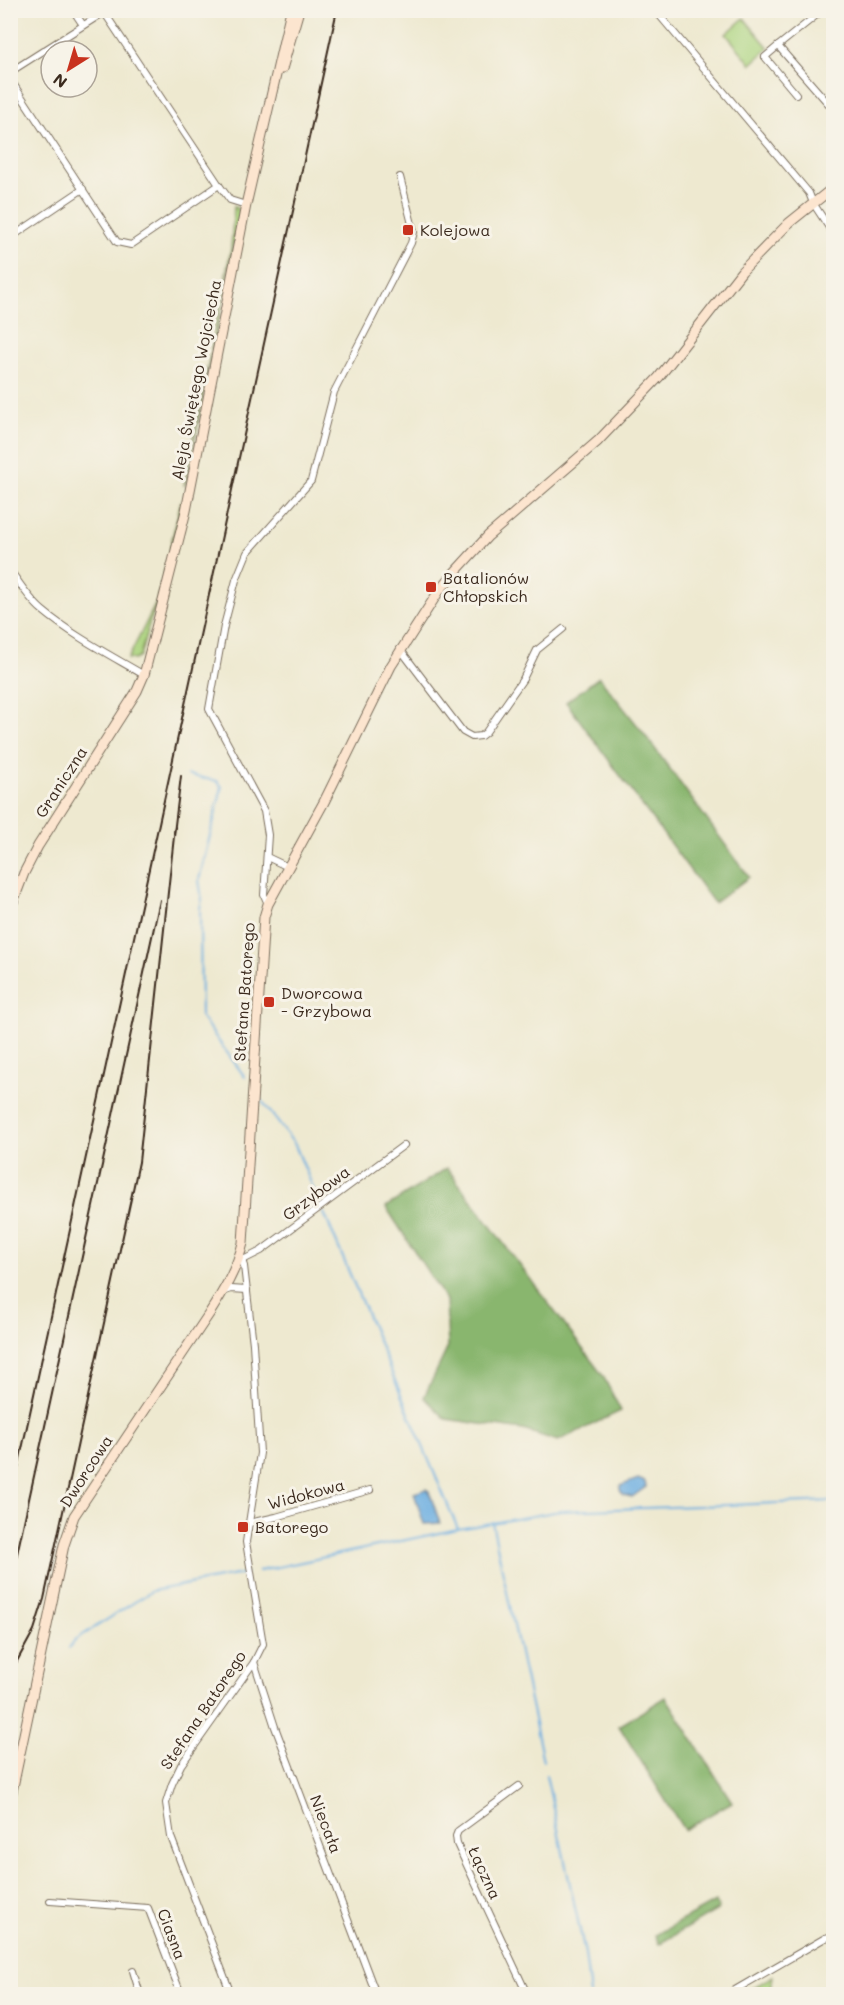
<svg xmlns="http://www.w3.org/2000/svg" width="844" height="2005" viewBox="0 0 844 2005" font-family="Mali,sans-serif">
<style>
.green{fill:#acd47f;stroke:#747f4e;stroke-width:1.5}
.forest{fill:#89b66e;stroke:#627046;stroke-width:1.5}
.water{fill:#6caee1;stroke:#546c80;stroke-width:1.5}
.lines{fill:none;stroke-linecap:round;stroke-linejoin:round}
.stream{stroke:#6caee1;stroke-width:2}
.street-casing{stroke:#7a6d5c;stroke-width:8}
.secondary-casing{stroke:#7a6d5c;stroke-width:11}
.street{stroke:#fff;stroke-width:6}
.secondary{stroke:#fce5cf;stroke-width:9}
.rail{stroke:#3b2a1e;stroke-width:2}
.poi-dot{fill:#c8321e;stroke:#f7f3e8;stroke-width:2}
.labels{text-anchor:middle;stroke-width:6;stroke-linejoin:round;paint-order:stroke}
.poi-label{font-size:16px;fill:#3b2a1e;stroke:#f7f3e8;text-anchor:start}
.street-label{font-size:16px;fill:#3b2a1e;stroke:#f7f3e8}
</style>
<rect width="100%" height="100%" fill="#f7f3e8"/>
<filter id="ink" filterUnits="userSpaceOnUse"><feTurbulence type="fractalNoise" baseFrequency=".0167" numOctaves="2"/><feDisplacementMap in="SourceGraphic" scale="12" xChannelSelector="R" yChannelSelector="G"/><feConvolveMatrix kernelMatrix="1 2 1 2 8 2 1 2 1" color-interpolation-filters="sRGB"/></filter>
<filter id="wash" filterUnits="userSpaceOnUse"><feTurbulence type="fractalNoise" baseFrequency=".008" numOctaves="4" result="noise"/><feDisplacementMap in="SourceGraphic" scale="24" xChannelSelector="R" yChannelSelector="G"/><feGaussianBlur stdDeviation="1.35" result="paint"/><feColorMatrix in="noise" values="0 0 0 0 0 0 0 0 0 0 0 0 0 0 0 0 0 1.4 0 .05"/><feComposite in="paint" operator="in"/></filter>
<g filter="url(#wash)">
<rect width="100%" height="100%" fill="#eee9d0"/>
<g class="green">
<path d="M744,18L769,48L751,64L726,34Z"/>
<path d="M234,206L238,209L240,214L213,349H211L231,249Z"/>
<path d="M210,354L211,356L187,480L184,486Z"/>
<path d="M181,501L182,505L159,600L150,621L140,656L135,660L128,659L158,599Z"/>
<path d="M773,1976L770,1994H742Z"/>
</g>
<g class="forest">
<path d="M599,677L642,731L749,877L714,903L566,702Z"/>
<path d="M447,1168L603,1376L621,1411L558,1441L523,1430L446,1419L424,1397L448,1347L446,1300L386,1207Z"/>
<path d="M666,1697L732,1802L684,1830L619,1726Z"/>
<path d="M715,1902L719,1909L659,1944L655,1935Z"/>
</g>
<g class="water">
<path d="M638,1479L645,1482L646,1487L632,1497L623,1495L620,1490V1486Z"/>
<path d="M427,1489L429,1491L440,1523L424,1524L414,1493Z"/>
</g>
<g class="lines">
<g class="stream">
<path d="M188,775L217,781L222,787L199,880L202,900L200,908L201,1017L245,1077"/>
<path d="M259,1097L295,1145L319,1202"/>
<path d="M324,1213L458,1529L560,1511L834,1501"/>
<path d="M492,1522L543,1761"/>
<path d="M259,1571L458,1529"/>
<path d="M69,1648L75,1640L152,1591L246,1573"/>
<path d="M546,1775L585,1953L590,1994"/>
</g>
</g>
</g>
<g filter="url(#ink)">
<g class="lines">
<g class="street-casing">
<g id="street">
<path d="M73,10L83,25"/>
<path d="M655,10L809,193L813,203L834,235"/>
<path d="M823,10L778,46L834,110"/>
<path d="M778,46L765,57L796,94"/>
<path d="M10,72L106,11"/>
<path d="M10,79L117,242L131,245L219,185L104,12"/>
<path d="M219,185L230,200L246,205"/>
<path d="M10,238L83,189"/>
<path d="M10,570C20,584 29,599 42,610C73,636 110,655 144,675"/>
<path d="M400,649L463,732L472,737L481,736L486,732L523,679L537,650L563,629"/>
<path d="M267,857L288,867"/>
<path d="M268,904L264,895L268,835L264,811L209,709L224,626L236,580L247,553L311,481L334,392L411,243L414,232L400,177"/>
<path d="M243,1260L261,1251L404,1145"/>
<path d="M223,1292L231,1289L247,1290"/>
<path d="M249,1523L276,1517L370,1490"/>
<path d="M254,1662L275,1727L376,1994"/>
<path d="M519,1786L458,1831L456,1836L457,1844L527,1994"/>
<path d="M50,1901L148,1908L181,1994"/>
<path d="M133,1971L140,1994"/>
<path d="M231,1994L171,1837L166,1803L172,1784L181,1765L254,1662L263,1644L246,1542L260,1453L253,1344L244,1266L240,1255"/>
<path d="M728,1994L825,1938L834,1936"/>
</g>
</g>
<g class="secondary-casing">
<g id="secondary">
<path d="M282,69L299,10"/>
<path d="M10,910L24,873L38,846L137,691L144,675L186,511L246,205L291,10"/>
<path d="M10,1801L64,1545L74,1516L209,1314C223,1292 237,1269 243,1243L264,917L268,904L324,802L391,666L439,591L455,572L488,536L598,441L659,377L742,271L789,223L834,187"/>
</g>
</g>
<use href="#street" class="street"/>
<use href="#secondary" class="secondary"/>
<g class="rail">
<path d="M174,833L181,776"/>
<path d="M10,1504L337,10"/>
<path d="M10,1586L160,900"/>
<path d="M10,1674L34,1630L44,1599L139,1162L175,827"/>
</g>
</g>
</g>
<g class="poi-dot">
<rect x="402" y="224" width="12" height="12" rx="3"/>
<rect x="425" y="581" width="12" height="12" rx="3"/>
<rect x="263" y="996" width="12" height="12" rx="3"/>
<rect x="237" y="1521" width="12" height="12" rx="3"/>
</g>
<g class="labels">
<g class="poi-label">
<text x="420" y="236">Kolejowa</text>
<text x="443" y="584">Batalionów<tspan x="443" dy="18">Chłopskich</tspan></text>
<text x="281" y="999">Dworcowa<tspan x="281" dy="18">- Grzybowa</tspan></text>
<text x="255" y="1533">Batorego</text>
</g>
<g class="street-label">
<text transform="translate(196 380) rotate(-79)" y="6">Aleja Świętego Wojciecha</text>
<text transform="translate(61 782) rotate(-57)" y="6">Graniczna</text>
<text transform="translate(244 992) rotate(-86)" y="6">Stefana Batorego</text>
<text transform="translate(316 1193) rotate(-37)" y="6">Grzybowa</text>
<text transform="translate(86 1471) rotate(-57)" y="6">Dworcowa</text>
<text transform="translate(306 1494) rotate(-15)" y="6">Widokowa</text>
<text transform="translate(203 1710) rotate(-56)" y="6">Stefana Batorego</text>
<text transform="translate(326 1824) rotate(69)" y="6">Niecała</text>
<text transform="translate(485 1873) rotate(65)" y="6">Łączna</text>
<text transform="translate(172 1934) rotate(69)" y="6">Ciasna</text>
</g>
</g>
<rect width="844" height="2005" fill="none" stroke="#f7f3e8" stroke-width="36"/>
<g transform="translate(69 69) rotate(217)"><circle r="28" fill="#f7f3e8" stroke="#aca397" stroke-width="1.5"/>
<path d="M0-4.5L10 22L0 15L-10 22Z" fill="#c8321e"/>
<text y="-9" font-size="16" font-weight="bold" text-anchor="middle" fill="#3b2a1e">N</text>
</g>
</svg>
